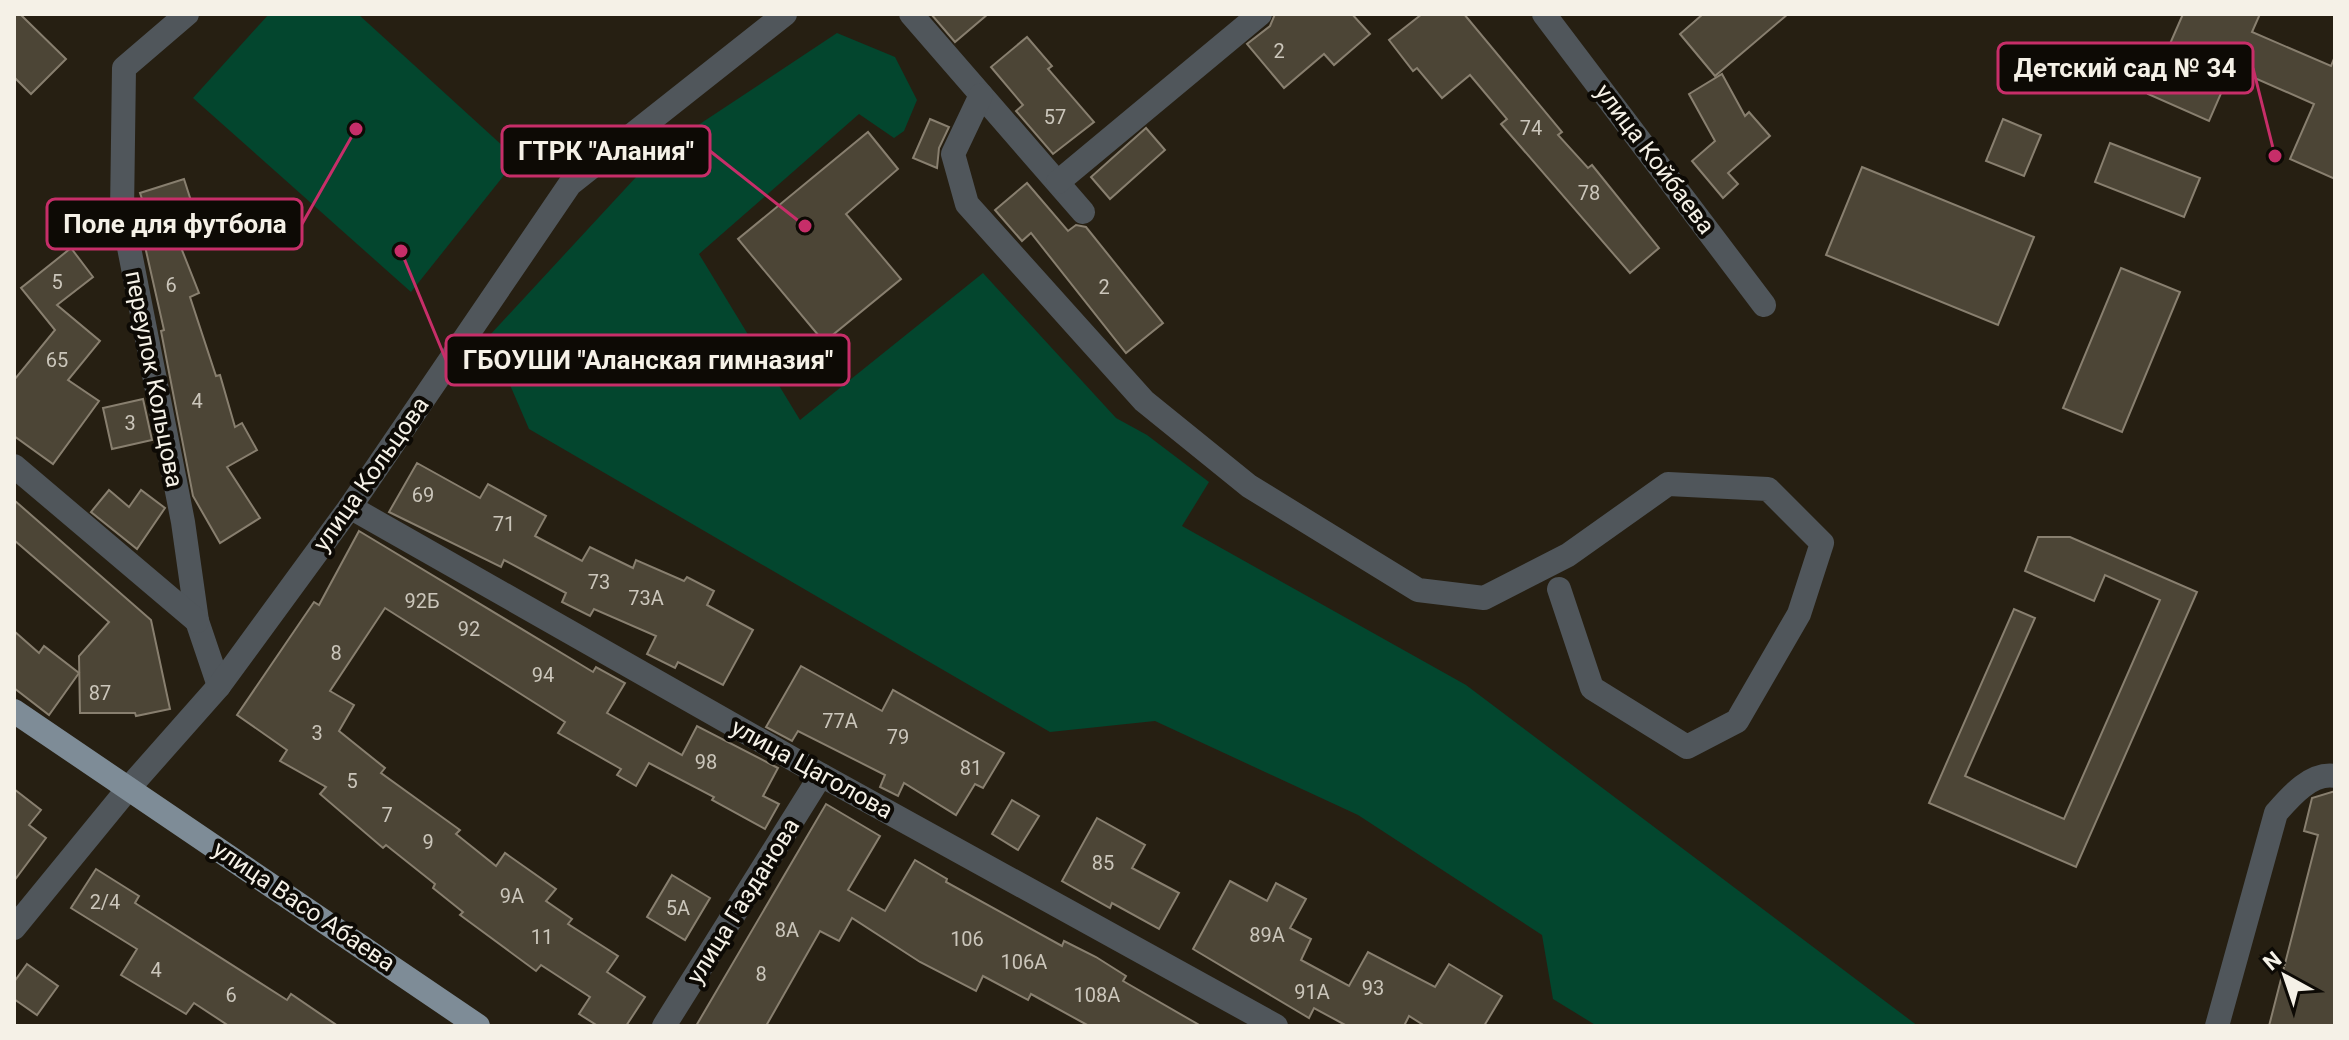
<svg xmlns="http://www.w3.org/2000/svg" width="2349" height="1040" viewBox="0 0 2349 1040" font-family="Roboto,sans-serif">
<style>
.green{fill:#03462e}
.building{fill:#4c4536;stroke:#887f6f;stroke-width:2}
.lines{fill:none;stroke-linecap:round;stroke-linejoin:round}
.minor{stroke:#50565b;stroke-width:24}
.major{stroke:#7e8c97;stroke-width:24}
.labels{text-anchor:middle;stroke-width:8;stroke-linejoin:round;paint-order:stroke}
.number-label{font-size:20px;fill:#cbc6bb}
.street-label{font-size:24px;fill:#f5f1e7;stroke:#0d0a05}
.leader{fill:none;stroke:#c72e69;stroke-width:3}
.callout-dot{fill:#c72e69;stroke:#0d0a05;stroke-width:3}
.callout{fill:#0d0a05;stroke:#c72e69;stroke-width:3}
.callout-label{font-size:26px;text-anchor:middle;font-weight:bold;fill:#f5f1e7}
</style>
<rect width="100%" height="100%" fill="#261f12"/>
<g class="green">
<path d="M269,14H358L517,159L411,292L193,98Z"/>
<path d="M837,33L895,57L917,100L904,131L894,138L859,114L699,254L800,420L983,273L1116,418L1147,435L1209,482L1182,526L1466,685L1918,1026H1597L1553,999L1542,935L1358,815L1155,721L1050,732L529,429L489,336L662,149Z"/>
</g>
<g class="building">
<path d="M14,14H20L66,59L31,94L14,77Z"/>
<path d="M931,14H988L955,42Z"/>
<path d="M1275,14H1352L1370,34L1334,65L1324,54L1284,88L1247,44L1270,26Z"/>
<path d="M1422,14H1464L1562,132L1558,135L1588,168L1592,165L1659,248L1630,273L1501,124L1507,119L1470,75L1442,98L1417,68L1413,71L1389,40Z"/>
<path d="M1703,14H1788L1715,76L1680,34Z"/>
<path d="M2183,14H2260L2252,32L2331,66L2335,56V179L2290,159L2314,104L2232,68L2209,121L2148,94Z"/>
<path d="M1027,37L1052,66L1048,69L1094,122L1053,154L1016,111L1023,105L991,67Z"/>
<path d="M1722,74L1745,116L1749,112L1770,136L1728,173L1738,184L1723,198L1692,161L1715,141L1689,94Z"/>
<path d="M930,119L949,127L939,148L937,168L913,158Z"/>
<path d="M2003,119L2041,135L2024,176L1986,161Z"/>
<path d="M1146,128L1165,150L1110,199L1091,177Z"/>
<path d="M868,132L898,169L846,214L901,279L824,342L738,239Z"/>
<path d="M2110,143L2200,178L2184,217L2095,182Z"/>
<path d="M1862,167L2034,237L1998,325L1826,255Z"/>
<path d="M184,179L201,232L178,240L199,293L190,297L216,376L220,375L235,427L242,423L257,450L227,467L260,518L220,543L193,496L161,331L164,330L137,211L144,205L140,193Z"/>
<path d="M1027,183L1068,231L1076,225L1086,227L1163,323L1126,353L1031,233L1022,241L995,210Z"/>
<path d="M71,248L93,277L57,305L100,341L68,380L99,401L53,464L14,436V380L55,330L21,288Z"/>
<path d="M2121,268L2180,292L2122,432L2063,408Z"/>
<path d="M143,399L152,440L112,449L103,408Z"/>
<path d="M417,463L480,498L488,484L546,516L535,536L582,561L590,547L633,568L636,560L684,581L687,577L714,591L707,605L753,630L723,685L678,662L675,668L647,654L656,636L594,609L590,616L562,602L566,593L504,560L501,567L389,512Z"/>
<path d="M109,490L129,507L141,490L165,508L137,549L91,512Z"/>
<path d="M14,500L151,620L170,709L136,716L135,713H80L79,656L109,622L14,540Z"/>
<path d="M359,531L593,672L596,667L625,683L607,713L682,755L697,726L778,768L763,796L779,804L765,829L712,800L714,797L649,763L636,786L617,775L621,769L558,733L565,722L385,608L330,691L354,705L339,731L385,768L381,773L460,830L456,834L496,866L505,853L556,889L546,901L572,919L568,924L618,956L607,972L645,997L626,1026H598L579,1014L590,997L541,965L536,971L460,915L463,912L433,888L435,884L386,845L383,848L320,794L326,787L280,761L287,750L237,715L314,602L319,605Z"/>
<path d="M2038,537H2070L2197,592L2076,867L1929,803L2014,609L2035,618L1965,776L2064,819L2160,600L2105,575L2094,601L2025,571Z"/>
<path d="M14,631L39,653L44,646L79,673L49,715L14,688Z"/>
<path d="M801,666L882,711L893,690L1004,753L983,788L975,784L956,815L904,783L898,796L880,787L885,775L798,731L792,741L766,727Z"/>
<path d="M14,789L41,810L29,825L46,838L14,881Z"/>
<path d="M2335,791V1026H2269L2318,835L2304,831L2312,798Z"/>
<path d="M1012,800L1039,816L1018,850L992,834Z"/>
<path d="M826,804L880,836L848,890L885,911L915,860L947,879L946,882L1062,946L1064,941L1096,957L1126,976L1123,981L1201,1026H1089L1031,994L1028,1000L983,976L976,991L920,962L852,918L839,941L820,931L766,1026H696Z"/>
<path d="M1097,818L1145,845L1132,868L1179,893L1159,929L1112,903L1110,908L1062,881Z"/>
<path d="M96,869L139,896L135,903L287,1000L291,994L338,1026H229L194,1003L186,1014L121,975L137,949L71,908Z"/>
<path d="M672,875L710,898L685,940L647,917Z"/>
<path d="M1230,881L1267,901L1276,883L1306,899L1290,928L1311,939L1301,960L1349,986L1368,952L1435,987L1449,964L1502,996L1484,1026H1425L1409,1016L1404,1026H1347L1314,1008L1309,1018L1193,949Z"/>
<path d="M27,964L58,986L37,1015L14,999V982Z"/>
</g>
<g class="lines">
<g class="minor">
<path d="M187,14L124,68L122,212L183,522L197,621L219,686"/>
<path d="M911,14L1083,212"/>
<path d="M1544,14L1764,305"/>
<path d="M981,95L953,154L967,204L1144,401L1249,486L1418,590L1484,598L1568,555L1668,484L1768,489L1822,543L1799,614L1737,721L1687,747L1592,688L1559,589"/>
<path d="M1058,182L1260,14"/>
<path d="M14,466L197,621"/>
<path d="M350,507L821,775L1276,1026"/>
<path d="M14,928L127,790L219,686L350,507L570,184L785,14"/>
<path d="M664,1026L821,775"/>
<path d="M2217,1026L2276,813C2290,797 2311,772 2335,776"/>
</g>
<path class="major" d="M14,711L478,1026"/>
</g>
<g class="labels">
<g class="number-label">
<text x="1279" y="58">2</text>
<text x="1055" y="124">57</text>
<text x="1531" y="135">74</text>
<text x="1589" y="200">78</text>
<text x="57" y="289">5</text>
<text x="171" y="292">6</text>
<text x="1104" y="294">2</text>
<text x="57" y="367">65</text>
<text x="197" y="408">4</text>
<text x="130" y="430">3</text>
<text x="423" y="502">69</text>
<text x="504" y="531">71</text>
<text x="599" y="589">73</text>
<text x="646" y="605">73А</text>
<text x="422" y="608">92Б</text>
<text x="469" y="636">92</text>
<text x="336" y="660">8</text>
<text x="543" y="682">94</text>
<text x="100" y="700">87</text>
<text x="840" y="728">77А</text>
<text x="317" y="740">3</text>
<text x="898" y="744">79</text>
<text x="706" y="769">98</text>
<text x="971" y="775">81</text>
<text x="352" y="788">5</text>
<text x="387" y="822">7</text>
<text x="428" y="849">9</text>
<text x="1103" y="870">85</text>
<text x="512" y="903">9А</text>
<text x="105" y="909">2/4</text>
<text x="678" y="915">5А</text>
<text x="787" y="937">8А</text>
<text x="1267" y="942">89А</text>
<text x="542" y="944">11</text>
<text x="967" y="946">106</text>
<text x="1024" y="969">106А</text>
<text x="156" y="977">4</text>
<text x="761" y="981">8</text>
<text x="1373" y="995">93</text>
<text x="1312" y="999">91А</text>
<text x="231" y="1002">6</text>
<text x="1097" y="1002">108А</text>
</g>
<g class="street-label">
<text transform="translate(1655 159) rotate(53)" y="8">улица Койбаева</text>
<text transform="translate(154 379) rotate(79)" y="8">переулок Кольцова</text>
<text transform="translate(371 474) rotate(-55)" y="8">улица Кольцова</text>
<text transform="translate(812 769) rotate(29)" y="8">улица Цаголова</text>
<text transform="translate(743 901) rotate(-58)" y="8">улица Газданова</text>
<text transform="translate(304 906) rotate(34)" y="8">улица Васо Абаева</text>
</g>
</g>
<path class="leader" d="M2275 156L2253 68M805 226L710 151M356 129L302 224M401 251L446 360"/>
<g class="callout-dot">
<circle cx="2275" cy="156" r="8"/>
<circle cx="805" cy="226" r="8"/>
<circle cx="356" cy="129" r="8"/>
<circle cx="401" cy="251" r="8"/>
</g>
<g class="callout">
<rect x="1998" y="43" width="255" height="50" rx="8"/>
<rect x="502" y="126" width="208" height="50" rx="8"/>
<rect x="47" y="199" width="255" height="50" rx="8"/>
<rect x="446" y="335" width="403" height="50" rx="8"/>
</g>
<g class="callout-label">
<text x="2125" y="77">Детский сад № 34</text>
<text x="606" y="160">ГТРК "Алания"</text>
<text x="175" y="233">Поле для футбола</text>
<text x="648" y="369">ГБОУШИ "Аланская гимназия"</text>
</g>
<rect width="2349" height="1040" fill="none" stroke="#f5f1e7" stroke-width="32"/>
<g transform="translate(2285 976) rotate(320)" stroke="#0d0a05" stroke-width="6" paint-order="stroke">
<path d="M0-6L14 30L0 20L-14 30Z" fill="#f5f1e7"/>
<text y="-12" font-size="22" font-weight="bold" text-anchor="middle" fill="#f5f1e7">N</text>
</g>
</svg>
